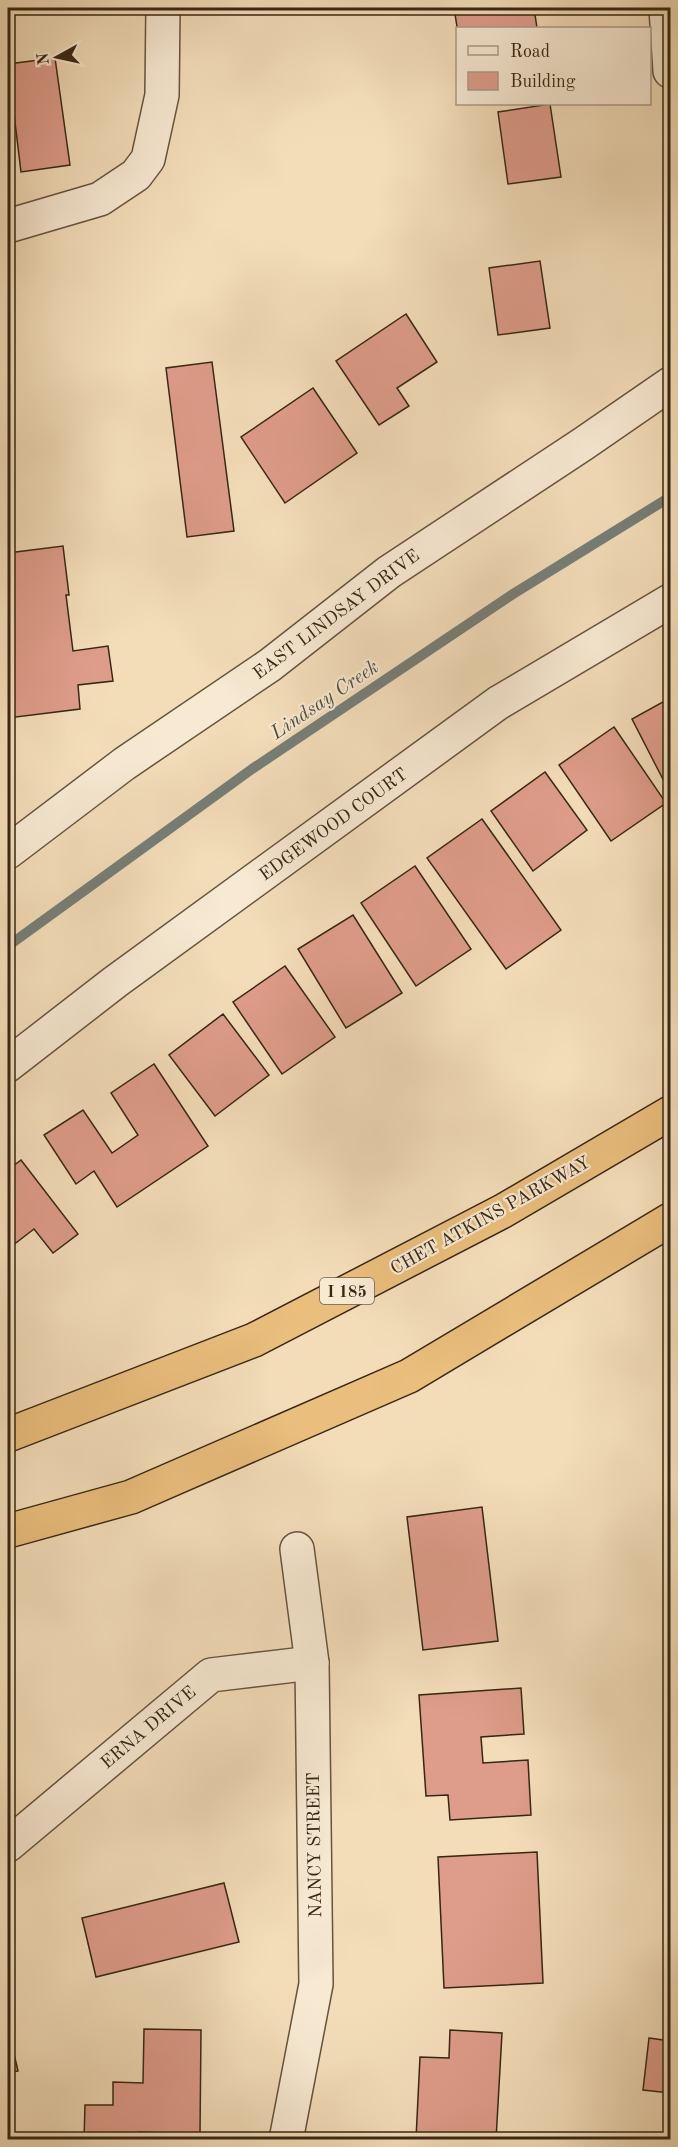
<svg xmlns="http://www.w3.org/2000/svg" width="678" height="2147" viewBox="0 0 678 2147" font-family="'Old Standard TT',serif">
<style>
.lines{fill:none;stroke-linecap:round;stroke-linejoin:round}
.stream{stroke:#767f78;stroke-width:10}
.building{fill:#de9c8a;stroke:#362715;stroke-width:1.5}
.minor-casing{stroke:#65543e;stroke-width:36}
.highway-casing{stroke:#362715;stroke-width:36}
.minor{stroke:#f7e9d2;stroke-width:33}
.highway{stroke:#eabe7c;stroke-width:33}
.labels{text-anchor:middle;stroke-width:4.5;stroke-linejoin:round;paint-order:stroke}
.shield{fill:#f7e9d2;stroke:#70614e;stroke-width:1.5}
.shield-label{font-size:16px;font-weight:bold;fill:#362715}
.street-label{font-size:18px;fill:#362715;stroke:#f7e9d2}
.water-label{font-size:20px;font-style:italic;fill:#504c3e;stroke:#f7e9d2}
</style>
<rect width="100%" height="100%" fill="#f3ddb9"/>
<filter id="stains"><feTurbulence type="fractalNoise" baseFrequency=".00333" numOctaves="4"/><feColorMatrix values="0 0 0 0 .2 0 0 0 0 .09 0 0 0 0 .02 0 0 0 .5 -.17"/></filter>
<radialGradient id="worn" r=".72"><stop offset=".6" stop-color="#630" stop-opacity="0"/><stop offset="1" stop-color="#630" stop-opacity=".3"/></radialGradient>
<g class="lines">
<path class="stream" d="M8,946L252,769L513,594L670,497"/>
</g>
<g class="building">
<path d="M454,8H534L537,28H458V33Z"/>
<path d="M55,58L70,165L21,172L8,64Z"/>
<path d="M550,104L561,177L508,184L498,112Z"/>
<path d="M540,261L550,328L498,335L489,268Z"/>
<path d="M406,314L437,362L397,388L409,406L379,425L336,361Z"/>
<path d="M212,362L234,531L187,537L166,368Z"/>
<path d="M313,388L357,453L285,503L241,437Z"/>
<path d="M63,546L69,595H66L73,651L108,646L113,681L78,685L80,709L8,718V567L10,566L8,553Z"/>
<path d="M670,698V793L632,719Z"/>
<path d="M614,727L666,803L611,841L559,765Z"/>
<path d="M545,772L587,830L533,871L491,811Z"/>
<path d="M482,819L561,930L506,969L427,858Z"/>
<path d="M415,866L471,949L416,986L361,903Z"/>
<path d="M353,915L402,993L346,1028L298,949Z"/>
<path d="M285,966L335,1037L282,1074L233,1002Z"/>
<path d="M223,1014L269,1075L215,1116L169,1055Z"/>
<path d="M154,1064L208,1146L117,1207L94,1171L76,1184L44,1135L83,1110L112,1153L138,1135L111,1093Z"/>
<path d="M21,1160L78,1234L53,1253L34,1229L8,1249V1170Z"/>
<path d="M482,1507L498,1641L423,1650L407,1517Z"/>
<path d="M521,1688L524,1734L481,1737L483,1763L528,1760L531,1815L450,1820L448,1795L426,1796L419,1695Z"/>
<path d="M537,1852L543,1983L444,1988L438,1857Z"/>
<path d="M224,1883L239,1942L96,1977L82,1918Z"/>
<path d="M8,2028L18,2071L8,2073Z"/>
<path d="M144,2029L201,2030L200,2134L139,2132V2140H84L85,2105H113V2082L143,2083Z"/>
<path d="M450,2030L502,2033L496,2140L416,2139L420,2057L449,2058Z"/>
<path d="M649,2038L670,2041V2093L643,2090Z"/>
</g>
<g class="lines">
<g class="minor-casing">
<g id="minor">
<path d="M666,8L670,71"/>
<path d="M8,226L100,199L136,175L148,159L162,95L163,8"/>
<path d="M8,852L124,764L270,665L389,572L583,444L670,384"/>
<path d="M8,1065L115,982L498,703L670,601"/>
<path d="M8,1845L211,1675L312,1663"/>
<path d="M286,2140L316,1984L312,1663L297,1549"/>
</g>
</g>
<g class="highway-casing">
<g id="highway">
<path d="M8,1435L254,1340L503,1211L670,1113"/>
<path d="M8,1531L131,1497L409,1376L670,1220"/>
</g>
</g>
<use href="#minor" class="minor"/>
<use href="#highway" class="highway"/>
</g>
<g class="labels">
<rect class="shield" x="320" y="1278" width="54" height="26" rx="4.5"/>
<g class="shield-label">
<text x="347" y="1297">I 185</text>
</g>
<g class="street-label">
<text transform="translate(336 614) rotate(-37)" y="6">EAST LINDSAY DRIVE</text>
<text transform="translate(333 824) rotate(-36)" y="6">EDGEWOOD COURT</text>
<text transform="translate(490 1215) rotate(-29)" y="6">CHET ATKINS PARKWAY</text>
<text transform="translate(148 1727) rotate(-40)" y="6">ERNA DRIVE</text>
<text transform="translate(314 1845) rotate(-91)" y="6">NANCY STREET</text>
</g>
<g class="water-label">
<text transform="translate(324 699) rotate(-34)" y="7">Lindsay Creek</text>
</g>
</g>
<rect width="678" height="2147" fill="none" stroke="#f3ddb9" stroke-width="30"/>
<rect x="9" y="9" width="660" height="2129" fill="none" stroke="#362715" stroke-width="3"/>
<rect x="15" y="15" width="648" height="2117" fill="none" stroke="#362715" stroke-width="1.5"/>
<rect x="456" y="27" width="195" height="78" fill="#f7e9d2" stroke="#aa9b86" stroke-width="1.5"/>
<rect x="468" y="46" width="30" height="9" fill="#f7e9d2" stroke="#aa9b86" stroke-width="1.5"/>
<text x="510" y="57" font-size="18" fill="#362715">Road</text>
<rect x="468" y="72" width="30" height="18" fill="#de9c8a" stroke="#aa9b86" stroke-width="1.5"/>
<text x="510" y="87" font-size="18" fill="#362715">Building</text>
<g transform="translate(57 57) rotate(262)" stroke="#f7e9d2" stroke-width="4.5" paint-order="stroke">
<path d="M0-4.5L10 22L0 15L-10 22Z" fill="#362715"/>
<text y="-9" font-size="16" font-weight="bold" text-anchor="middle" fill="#362715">N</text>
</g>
<rect width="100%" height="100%" filter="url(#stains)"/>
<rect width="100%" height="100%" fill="url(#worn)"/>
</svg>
